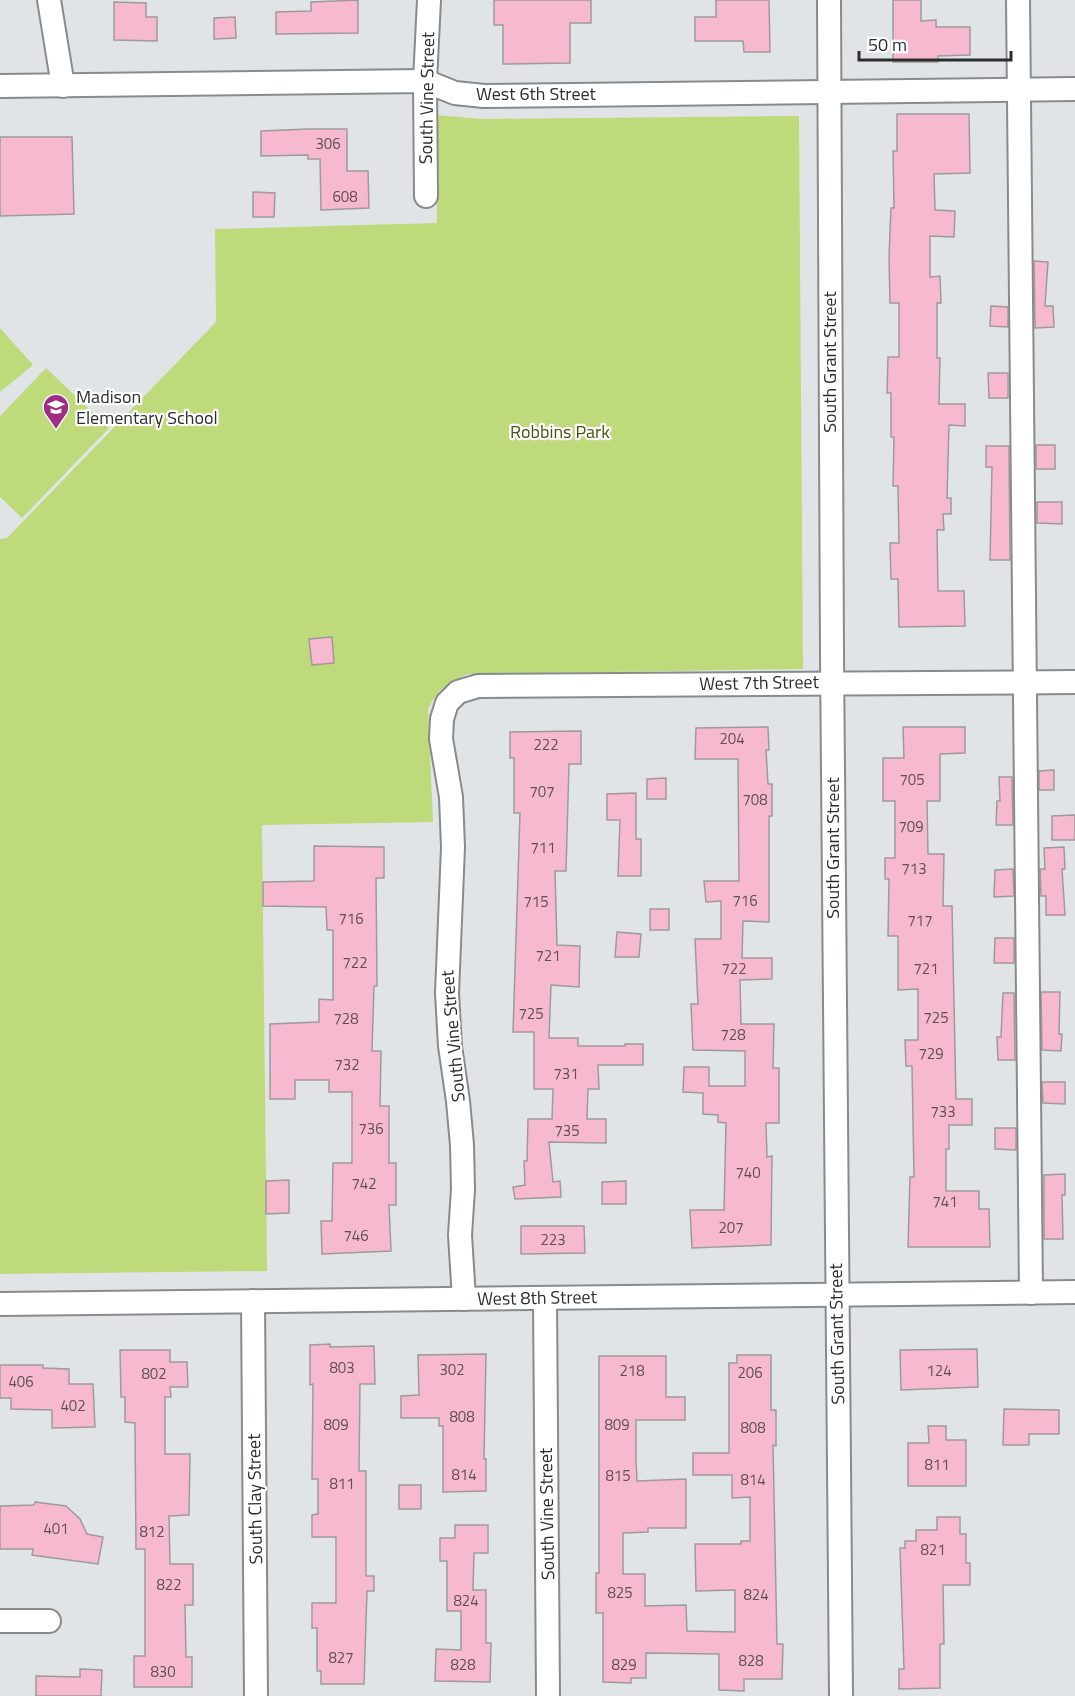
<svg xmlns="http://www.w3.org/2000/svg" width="1075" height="1696" viewBox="0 0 1075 1696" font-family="'Titillium Web',sans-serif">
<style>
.green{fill:#bfda7a}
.building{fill:#f7b9cf;stroke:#9e9a9c;stroke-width:1.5}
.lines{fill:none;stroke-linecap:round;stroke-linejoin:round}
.minor-casing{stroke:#888b8d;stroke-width:26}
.minor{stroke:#fff;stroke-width:22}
.labels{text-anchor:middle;stroke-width:4.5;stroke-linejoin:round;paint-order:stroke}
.number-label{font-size:15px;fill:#5f5056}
.street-label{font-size:18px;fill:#2c2d2e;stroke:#fff}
.poi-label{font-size:18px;fill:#2c2d2e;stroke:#fff;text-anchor:start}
.park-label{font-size:18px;fill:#45550c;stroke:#fff}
</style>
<rect width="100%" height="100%" fill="#e1e4e7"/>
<g class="green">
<path d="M436,115L482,119L799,116L803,669L468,674C447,683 439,688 428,709L433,822L262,825L267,1271L0,1274V539L7,538L216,322L215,229L437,223Z"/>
<path d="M0,328L33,365L0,392Z"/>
<path d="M46,368L109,428L22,518L0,497V416Z"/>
</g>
<g class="building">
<path d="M358,0V33L276,34V12L311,11V2Z"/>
<path d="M494,0H591V23H570V63L503,64V25H494Z"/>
<path d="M716,0H769L770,52H744L743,41H695V17H716Z"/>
<path d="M893,0H921V21L936,20V27H970V55L938,56V62H893Z"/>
<path d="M114,2L146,3V17H157V41L114,40Z"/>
<path d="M235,17L236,38L214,39V18Z"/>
<path d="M897,114H969L970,173L934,174L935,210L955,211L954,237L930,236V277L940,276L941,303H937V358H940L939,404H965V426L949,425L947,498H951V514H943L944,530H937L938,591H964L965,626L899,627L898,579H891L890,543H899L898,486H893L894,437H891V393H887L888,357H899V303H890L889,257L891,208H894L893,151H897Z"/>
<path d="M308,129H347V171H368L369,208L321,210L320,159H308V155L261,156V131Z"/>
<path d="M0,137H72L74,214L0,216Z"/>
<path d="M253,192L275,193L274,217H253Z"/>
<path d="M1034,261L1048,262L1045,306H1053L1054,327L1035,328Z"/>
<path d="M991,306L1008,307V327L990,326Z"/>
<path d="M988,373H1008V398H989Z"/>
<rect x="1036" y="445" width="19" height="24"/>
<path d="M986,446H1009L1010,560H990L992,467H986Z"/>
<path d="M1037,502H1062V524L1037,523Z"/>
<path d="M332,637L334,663L312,665L309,639Z"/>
<path d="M768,727L769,750H766L768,784H772V816H769V922L743,921L742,958H772V979L740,980L741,1024H774L773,1068H779V1123H766L767,1157L772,1156L771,1245L692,1248L690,1210H724L726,1123L718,1122V1115L703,1114V1093L683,1092L684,1067H709V1086H745V1051L693,1050L691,1004H698L695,939H721V901L706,902L704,881H739L738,759H695L696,728Z"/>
<path d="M903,727H965V753L940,754V801H927L928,854H944L943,906H952L956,1099H972V1125H949V1149H946V1191H979V1209H989L990,1247H908L910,1177H914L912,1066H906L905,1040H918V989L898,990V936H888L889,879H885V858H895V801H883V758H904Z"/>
<path d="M581,731V764H569L566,871H555L557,945L580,946L579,987L551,985L549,1038H578V1046H625V1044H643V1065H598L599,1089H588L587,1119H606V1143L549,1142L553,1182L560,1181L561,1197L515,1199L513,1187L525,1185L524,1161H527L528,1119H552L553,1089H534V1032H513L520,813H514V758H510V732Z"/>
<path d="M1054,770V790H1039V771Z"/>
<path d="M999,777H1012L1013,825H996L997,801H1000Z"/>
<path d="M666,778V799H647V779Z"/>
<path d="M636,793V839H641V876H618L620,820H607V794Z"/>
<path d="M1075,815V840H1052V816Z"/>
<path d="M314,846L384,847V878H376L377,986H374L372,1051H381L380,1106H389V1163H396V1205H389L391,1251L322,1254L321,1221H332L333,1163H352V1092H329V1080H295V1099H270V1024L319,1022V999L333,1000V930H327L326,907L263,906V882L314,881Z"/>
<path d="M1064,847L1065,869H1062L1065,915H1046V896H1041L1040,869H1045L1044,848Z"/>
<path d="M1013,869L1014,896L994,897L995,870Z"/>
<rect x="650" y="909" width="19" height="21"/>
<path d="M617,932L641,934L639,957H615Z"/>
<path d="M995,938H1014V963H994Z"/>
<path d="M1041,992H1060L1059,1034H1062L1061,1051L1042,1050Z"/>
<path d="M1003,993H1014L1015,1060H998L997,1037H1001Z"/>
<path d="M1042,1082H1065V1104L1043,1103Z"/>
<path d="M995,1128H1016V1150L995,1149Z"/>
<path d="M1065,1174V1195H1062L1063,1239H1044V1175Z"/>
<path d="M289,1180V1213L266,1214V1181Z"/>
<path d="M626,1181V1204H602V1182Z"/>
<path d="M521,1226H584L585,1253L521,1254Z"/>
<path d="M330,1344V1347L374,1346L375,1384H360L359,1471H366V1576H374V1591H367L364,1684H321V1671H317V1628H312V1603H336V1537H312V1515L318,1514V1479H312L313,1384L310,1385V1345Z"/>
<path d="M977,1349L978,1387L901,1390L900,1350Z"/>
<path d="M120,1350H170V1362H187L188,1387H170L171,1397H165V1454H190L189,1515L169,1516L170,1564H193V1605H185L186,1657H192V1687H134V1656H145V1549H136L135,1423L125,1422V1397H121Z"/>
<path d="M486,1354L484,1459H486V1491L443,1492V1426H439V1418H401V1396L419,1395L418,1355Z"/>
<path d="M737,1355H771V1410H776V1446L773,1445L777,1644H783L782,1679H744V1691L719,1690V1654L646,1653V1678H631V1683L603,1682V1613H596V1573H599V1356H666V1397H685V1420H636V1460L637,1481L686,1479V1528H648V1532L623,1533V1574H645V1606L686,1605L687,1631L735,1632V1590L696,1591L695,1544H741V1541H750V1497L732,1498V1475H693V1453H729V1363H737Z"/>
<path d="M0,1365H43V1368L69,1369V1384H93L95,1427L52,1428V1410L11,1409V1398H0Z"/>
<path d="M1004,1409L1059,1410V1434H1029V1445H1003Z"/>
<path d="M928,1426H946V1440H966V1486H908V1443H929Z"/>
<rect x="399" y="1485" width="22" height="24"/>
<path d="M35,1502L66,1506L80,1519L87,1534L103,1537L98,1564L32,1555L33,1549H0V1506L34,1505Z"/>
<path d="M937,1517H960V1534H966V1563H970V1585H943L944,1644H940V1688L899,1689V1669H904L900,1548H905V1541H916V1530H937Z"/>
<path d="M455,1525H488V1553H474L473,1590H486V1643H491L490,1682L435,1681L436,1649L461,1650V1611H447V1561H440V1538H455Z"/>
<path d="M80,1669L102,1670L101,1696H36V1676L80,1677Z"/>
</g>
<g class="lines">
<g class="minor-casing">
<g id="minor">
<path d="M49,0L63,86"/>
<path d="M829,0L832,655L841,1696"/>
<path d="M1018,0L1031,1293"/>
<path d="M0,86L425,81L455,93L484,96L1075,89"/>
<path d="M426,196L425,81L429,0"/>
<path d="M545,1298L548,1694"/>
<path d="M464,1299L460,1235L463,1189L462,1145L458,1101L450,1046L447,993L453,847L451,797L441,739L442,719L447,703L458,692L478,686L1075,682"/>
<path d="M253,1301L256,1696"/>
<path d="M0,1304L1075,1292"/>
<path d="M0,1621H49"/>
</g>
</g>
<use href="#minor" class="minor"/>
</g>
<defs>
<g id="school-pin" transform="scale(1.35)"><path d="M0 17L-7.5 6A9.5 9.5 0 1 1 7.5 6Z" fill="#a12c86" stroke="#fff"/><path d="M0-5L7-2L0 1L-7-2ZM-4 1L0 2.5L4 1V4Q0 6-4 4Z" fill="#fff"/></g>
</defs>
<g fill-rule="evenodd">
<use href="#school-pin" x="56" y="407"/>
</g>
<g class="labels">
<g class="number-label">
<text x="328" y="149">306</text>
<text x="345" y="202">608</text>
<text x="732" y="744">204</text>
<text x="546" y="750">222</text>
<text x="912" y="785">705</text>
<text x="542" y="797">707</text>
<text x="755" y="805">708</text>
<text x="911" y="832">709</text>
<text x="543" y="853">711</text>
<text x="914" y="874">713</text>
<text x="745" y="906">716</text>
<text x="536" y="907">715</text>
<text x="351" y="924">716</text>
<text x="920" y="926">717</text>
<text x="548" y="961">721</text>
<text x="355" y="968">722</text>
<text x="734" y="974">722</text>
<text x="926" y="974">721</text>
<text x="531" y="1019">725</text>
<text x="936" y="1023">725</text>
<text x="346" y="1024">728</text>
<text x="733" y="1040">728</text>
<text x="931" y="1059">729</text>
<text x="347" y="1070">732</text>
<text x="566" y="1079">731</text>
<text x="943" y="1117">733</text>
<text x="371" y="1134">736</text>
<text x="567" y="1136">735</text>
<text x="748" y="1178">740</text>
<text x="364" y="1189">742</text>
<text x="945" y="1207">741</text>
<text x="731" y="1233">207</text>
<text x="356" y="1241">746</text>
<text x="553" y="1245">223</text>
<text x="342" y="1373">803</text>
<text x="452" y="1375">302</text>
<text x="632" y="1376">218</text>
<text x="939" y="1376">124</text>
<text x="750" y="1378">206</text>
<text x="154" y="1379">802</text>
<text x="21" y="1387">406</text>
<text x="73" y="1411">402</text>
<text x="462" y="1422">808</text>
<text x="336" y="1430">809</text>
<text x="617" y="1430">809</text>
<text x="753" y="1433">808</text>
<text x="937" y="1470">811</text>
<text x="464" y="1480">814</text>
<text x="618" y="1481">815</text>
<text x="753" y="1485">814</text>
<text x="342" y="1489">811</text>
<text x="56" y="1534">401</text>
<text x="152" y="1537">812</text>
<text x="933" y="1555">821</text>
<text x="169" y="1590">822</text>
<text x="620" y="1598">825</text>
<text x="756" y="1600">824</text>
<text x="466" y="1606">824</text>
<text x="341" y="1663">827</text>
<text x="751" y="1666">828</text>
<text x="463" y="1670">828</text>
<text x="624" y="1670">829</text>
<text x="163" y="1677">830</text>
</g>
<g class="street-label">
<text x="536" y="100">West 6th Street</text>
<text transform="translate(427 98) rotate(-89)" y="6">South Vine Street</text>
<text transform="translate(830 362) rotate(-90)" y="6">South Grant Street</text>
<text transform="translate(759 683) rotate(-1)" y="6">West 7th Street</text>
<text transform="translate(833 848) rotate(-90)" y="6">South Grant Street</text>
<text transform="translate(453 1036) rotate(-95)" y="6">South Vine Street</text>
<text transform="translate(537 1298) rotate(-1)" y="6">West 8th Street</text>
<text transform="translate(837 1334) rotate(-91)" y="6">South Grant Street</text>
<text transform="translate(255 1499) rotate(-91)" y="6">South Clay Street</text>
<text transform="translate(547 1514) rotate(-91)" y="6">South Vine Street</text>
</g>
<g class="poi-label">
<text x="76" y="403">Madison<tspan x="76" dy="21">Elementary School</tspan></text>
</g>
<g class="park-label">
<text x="560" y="438">Robbins Park</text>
</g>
</g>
<path d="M859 51v9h152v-9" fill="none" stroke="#2c2d2e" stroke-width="3"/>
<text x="868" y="51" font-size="18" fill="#2c2d2e" stroke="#ffffff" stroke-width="4.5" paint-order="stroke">50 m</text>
</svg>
